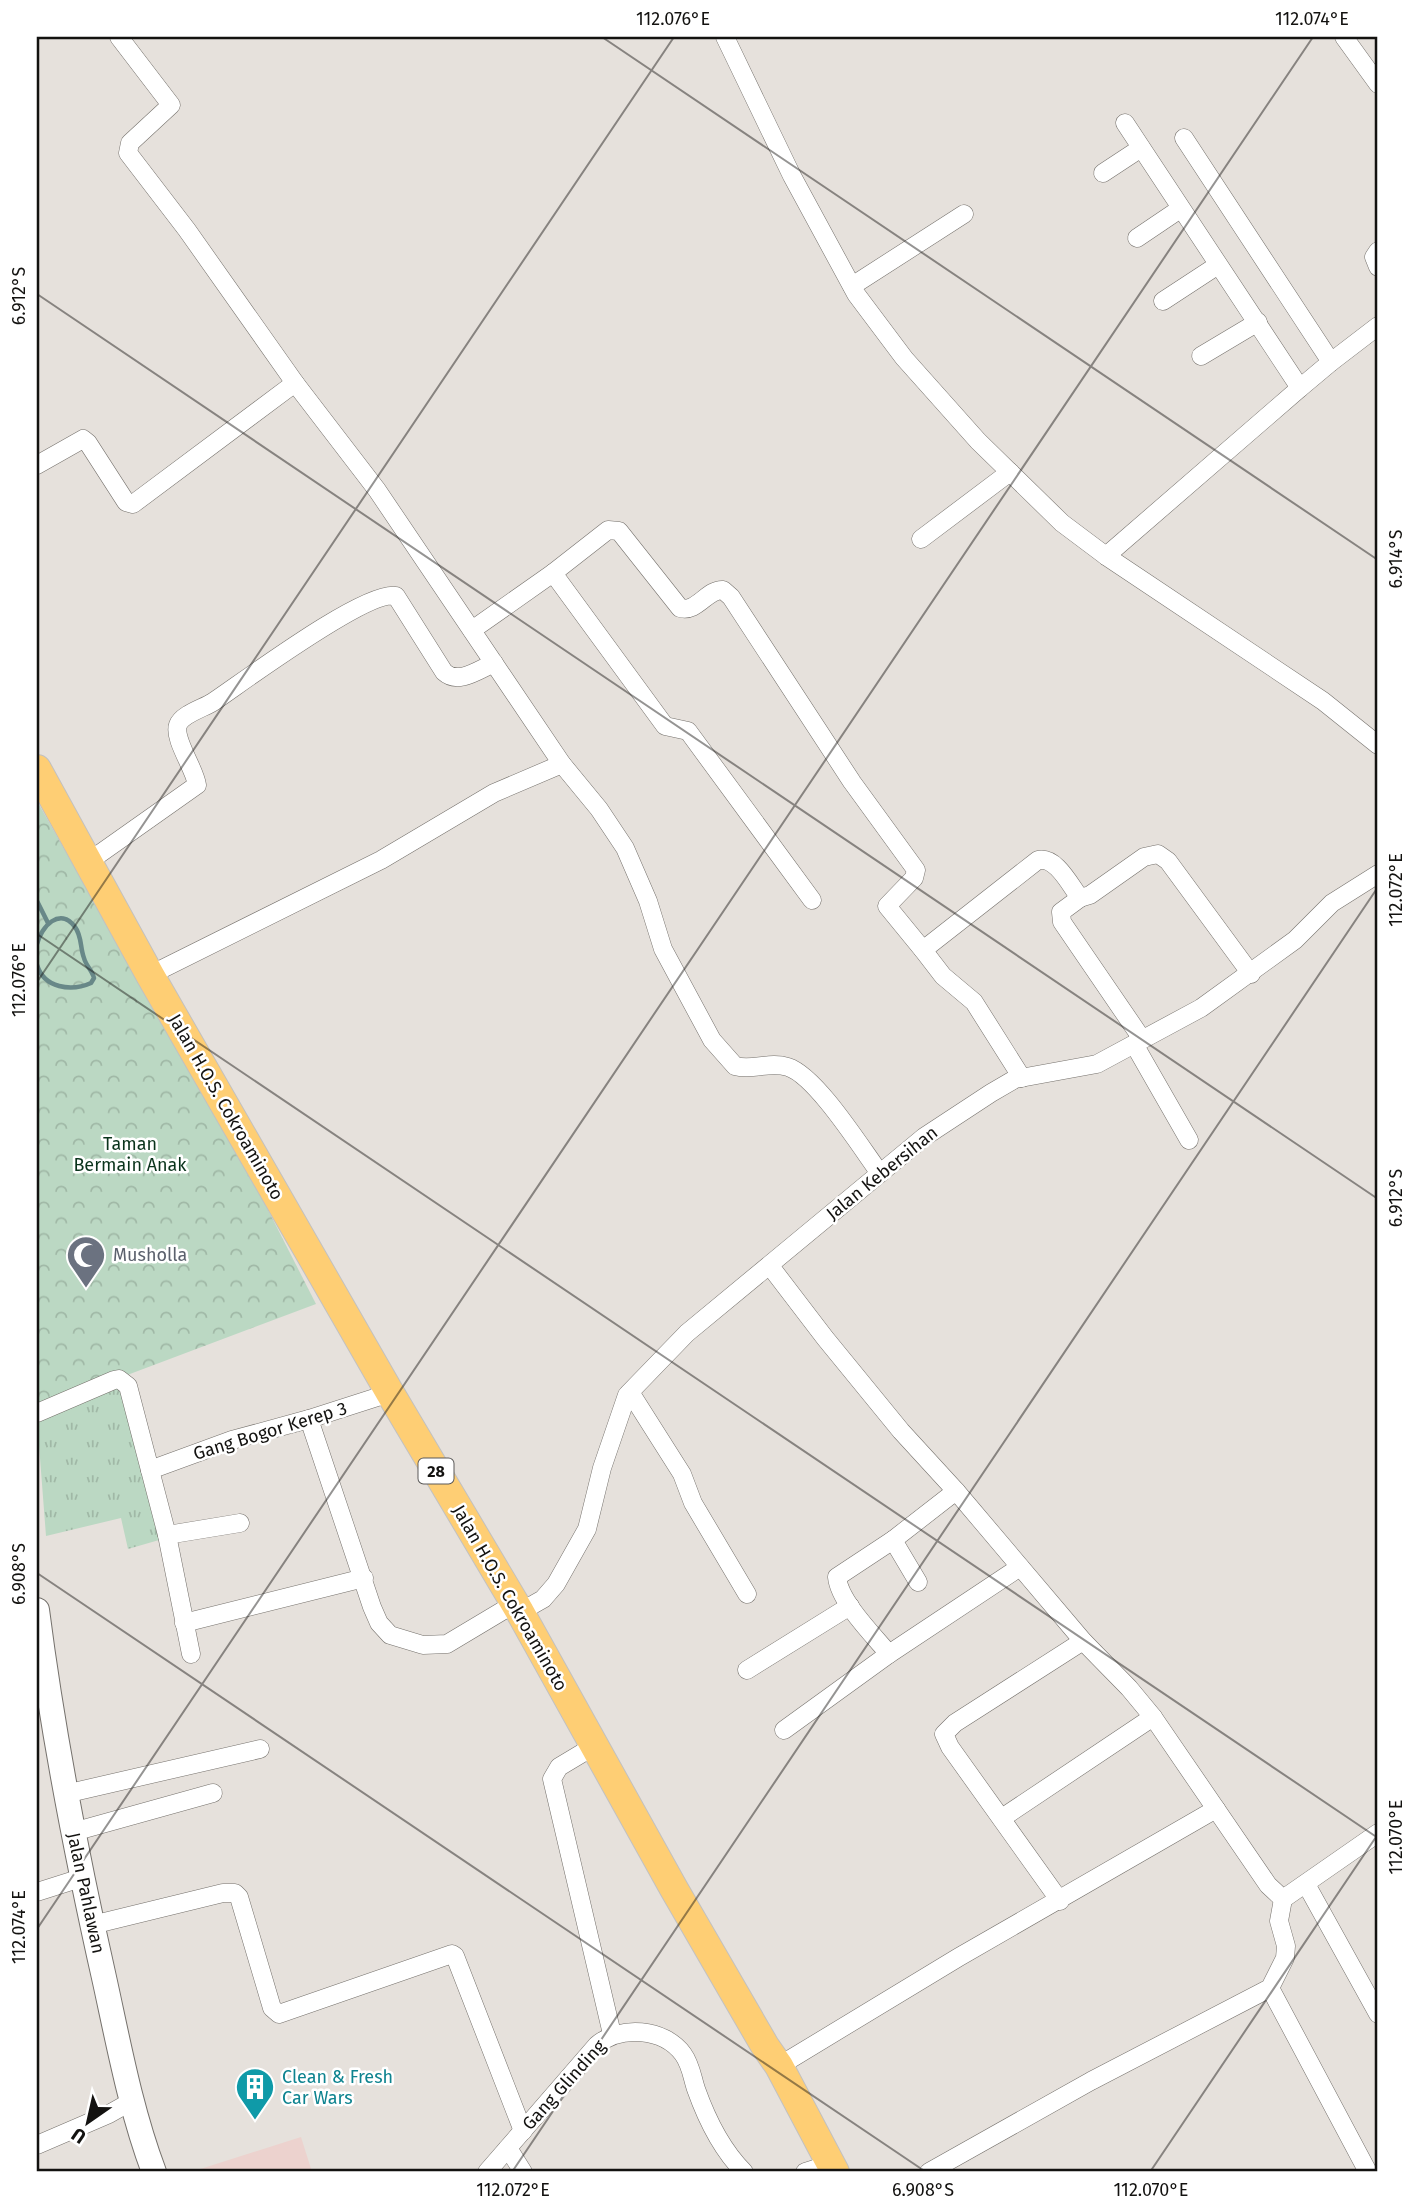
<svg xmlns="http://www.w3.org/2000/svg" width="1415" height="2209" viewBox="0 0 1415 2209" font-family="'Fira Sans',sans-serif">
<style>
.commercial{fill:#ecd2ce}
.grass{fill:url(#grass-tufts)}
.park{fill:url(#park-crowns)}
.lines{fill:none;stroke-linecap:round;stroke-linejoin:round}
.stream{stroke:#688888;stroke-width:4.5}
.minor-casing{stroke:#75716c;stroke-width:19}
.secondary-casing{stroke:#75716c;stroke-width:26}
.trunk-casing{stroke:#c2c1c1;stroke-width:30}
.minor{stroke:#fff;stroke-width:18}
.secondary{stroke:#fff;stroke-width:24}
.trunk{stroke:#fece74;stroke-width:28}
.ticks{fill:none;stroke:#131210;stroke-width:2;stroke-opacity:0.45}
.labels{text-anchor:middle;stroke-width:5;stroke-linejoin:round;paint-order:stroke}
.shield{fill:#fff;stroke:#5a5958;stroke-width:2}
.shield-label{font-size:16px;font-weight:bold;fill:#131210}
.street-label{font-size:18px;fill:#131210;stroke:#fff}
.park-label{font-size:18px;fill:#09331b;stroke:#fff}
.worship-label{font-size:18px;fill:#5b616d;stroke:#fff;text-anchor:start}
.culture-label{font-size:18px;fill:#0d838f;stroke:#fff;text-anchor:start}
.neatline{fill:none;stroke:#131210;stroke-width:2.5}
.ticks-label{font-size:18px;text-anchor:middle;fill:#131210}
</style>
<defs>
<pattern id="grass-tufts" width="24" height="20" patternUnits="userSpaceOnUse" patternTransform="scale(1.75)"><rect width="24" height="20" fill="#bbd8c3"/><path d="M3 7l-1-3M5 7V3M7 7l1-3M15 17l-1-3M17 17v-4M19 17l1-3" fill="none" stroke="#a0b8a6"/></pattern>
<pattern id="park-crowns" width="20" height="18" patternUnits="userSpaceOnUse" patternTransform="scale(1.75)"><rect width="20" height="18" fill="#bbd8c3"/><path d="M2 6a3 3 0 1 1 6 0M12 15a3 3 0 1 1 6 0" fill="none" stroke="#a0b8a6"/></pattern>
</defs>
<rect width="100%" height="100%" fill="#e6e1dc"/>
<path class="commercial" d="M301,2137L312,2172H191Z"/>
<path class="grass" d="M120,1384L166,1538L128,1549L121,1518L46,1536L37,1419Z"/>
<path class="park" d="M37,801L265,1204L316,1304L37,1409Z"/>
<g class="lines">
<g class="stream">
<path d="M37,901L48,923"/>
<path d="M37,944C41,927 60,906 75,927C82,936 80,948 84,958C86,966 92,970 94,978L91,983C71,992 44,988 37,965"/>
</g>
<g class="minor-casing">
<g id="minor">
<path d="M119,37L171,105L130,143L128,153L187,230L295,383L377,490L562,764L599,809L625,848L648,901L663,949L712,1040L735,1066C753,1071 769,1061 788,1067C816,1076 860,1146 879,1172"/>
<path d="M725,37L792,176L856,294L904,358L978,441L1062,523L1106,556L1323,701L1378,745"/>
<path d="M1344,37L1378,84"/>
<path d="M1184,138L1331,362L1378,326"/>
<path d="M1103,173L1141,148"/>
<path d="M1137,238L1180,209"/>
<path d="M1378,251L1374,257L1378,267"/>
<path d="M852,286L964,214"/>
<path d="M1163,301L1218,265"/>
<path d="M1201,356L1258,322"/>
<path d="M1300,388L1331,362"/>
<path d="M37,465L83,439L88,443L126,502L133,504L295,383"/>
<path d="M921,539L1010,472"/>
<path d="M1106,556L1300,388L1125,123"/>
<path d="M553,573L665,726L688,731L812,900"/>
<path d="M472,630L553,573L608,530L619,531L680,608C697,613 707,589 723,590L731,597L852,782L916,870L914,878L887,906L923,950L1038,860C1056,856 1070,885 1080,898L1090,895L1144,857L1158,854L1168,861L1251,974"/>
<path d="M88,862L197,785C195,769 173,739 178,725C182,714 204,708 213,702C243,682 367,589 396,596L444,672C458,685 478,670 494,663"/>
<path d="M1080,898L1061,912L1062,922L1142,1039"/>
<path d="M923,950L943,976L974,1002L1022,1078"/>
<path d="M150,975L381,860L494,793L562,764"/>
<path d="M1134,1044L1189,1140"/>
<path d="M770,1266L825,1338L901,1431L956,1491L1083,1641L1129,1688L1153,1717L1268,1885L1283,1899L1378,1833"/>
<path d="M630,1392L682,1474L693,1503L747,1594"/>
<path d="M37,1413L114,1380L119,1379L128,1386L167,1535L191,1654"/>
<path d="M309,1419L372,1607L379,1623L390,1635L423,1645L447,1644L514,1604"/>
<path d="M150,1470L232,1440L309,1419L390,1393"/>
<path d="M167,1535L240,1523"/>
<path d="M893,1540L918,1582"/>
<path d="M520,1612L543,1599L556,1584L587,1529L602,1468L627,1395L687,1333L924,1137L991,1093L1015,1079L1097,1064L1201,1008L1295,940L1332,903L1378,874"/>
<path d="M184,1623L364,1578"/>
<path d="M889,1654C873,1635 839,1601 837,1577L893,1540L956,1491"/>
<path d="M747,1670L850,1606"/>
<path d="M784,1730L889,1654L1020,1567"/>
<path d="M594,1746L559,1767L552,1779L612,2034"/>
<path d="M65,1794L260,1749"/>
<path d="M1002,1818L1153,1717"/>
<path d="M73,1832L213,1793"/>
<path d="M1306,1884L1378,2014"/>
<path d="M37,1892L81,1878"/>
<path d="M1060,1901L950,1747L944,1734L955,1723L1083,1641"/>
<path d="M92,1925L223,1893H235L239,1897L272,2008L279,2014L452,1954L455,1956L523,2131"/>
<path d="M1270,1988L1368,2172"/>
<path d="M779,2066L959,1957L1216,1809"/>
<path d="M37,2145L109,2114L132,2101"/>
<path d="M508,2148L523,2172"/>
<path d="M487,2172L597,2045C620,2025 664,2028 683,2054C691,2065 692,2077 696,2089C707,2120 721,2149 744,2172"/>
<path d="M805,2172L830,2164"/>
<path d="M929,2172L1091,2081L1270,1988L1285,1958L1286,1946L1279,1921L1283,1899"/>
</g>
</g>
<g class="secondary-casing">
<path id="secondary" d="M37,1610C53,1735 77,1858 105,1982C119,2046 131,2111 154,2172"/>
</g>
<g class="trunk-casing">
<path id="trunk" d="M37,769L150,975L390,1393L520,1612L674,1889L765,2046L779,2066L835,2172"/>
</g>
<use href="#minor" class="minor"/>
<use href="#secondary" class="secondary"/>
<use href="#trunk" class="trunk"/>
</g>
<path class="ticks" d="M602,37L1378,560M37,294L1378,1199M37,934L1378,1838M37,982L674,37M37,1573L926,2172M37,1929L1313,37M512,2172L1378,887M1150,2172L1378,1834"/>
<defs>
<g id="mosque-pin" transform="scale(2.0125)"><path d="M0 17L-7.5 6A9.5 9.5 0 1 1 7.5 6Z" fill="#6b7280" stroke="#fff"/><path d="M3.5-4.9A6 6 0 1 0 3.5 4.9A5 5 0 1 1 3.5-4.9Z" fill="#fff"/></g>
<g id="building-pin" transform="scale(2.0125)"><path d="M0 17L-7.5 6A9.5 9.5 0 1 1 7.5 6Z" fill="#0f9aa8" stroke="#fff"/><path d="M-4-6H4V6H1V3H-1V6H-4ZM-2.5-4.3h1.7v1.8h-1.7ZM.8-4.3h1.7v1.8H.8ZM-2.5-1h1.7V.8h-1.7ZM.8-1h1.7V.8H.8Z" fill="#fff"/></g>
</defs>
<g fill-rule="evenodd">
<use href="#mosque-pin" x="86" y="1255"/>
<use href="#building-pin" x="255" y="2087"/>
</g>
<g class="labels">
<rect class="shield" x="418.5" y="1458.5" width="35" height="25" rx="5"/>
<g class="shield-label">
<text x="436" y="1477">28</text>
</g>
<g class="street-label">
<text transform="translate(226 1107) rotate(60)" y="6">Jalan H.O.S. Cokroaminoto</text>
<text transform="translate(882 1173) rotate(-39)" y="6">Jalan Kebersihan</text>
<text transform="translate(270 1431) rotate(-17)" y="6">Gang Bogor Kerep 3</text>
<text transform="translate(510 1598) rotate(60)" y="6">Jalan H.O.S. Cokroaminoto</text>
<text transform="translate(86 1893) rotate(78)" y="6">Jalan Pahlawan</text>
<text transform="translate(564 2085) rotate(-48)" y="6">Gang Glinding</text>
</g>
<g class="park-label">
<text x="130" y="1150">Taman<tspan x="130" dy="21">Bermain Anak</tspan></text>
</g>
<g class="worship-label">
<text x="113" y="1261">Musholla</text>
</g>
<g class="culture-label">
<text x="282" y="2083">Clean &amp; Fresh<tspan x="282" dy="21">Car Wars</tspan></text>
</g>
</g>
<rect width="1415" height="2209" fill="none" stroke="#ffffff" stroke-width="77"/>
<g transform="translate(88 2122) rotate(214)" stroke="#ffffff" stroke-width="5" paint-order="stroke">
<path d="M0-5L12 26L0 18L-12 26Z" fill="#131210"/>
<text y="-10" font-size="19" font-weight="bold" text-anchor="middle" fill="#131210">U</text>
</g>
<rect x="38" y="38" width="1338" height="2132" class="neatline"/>
<g class="ticks-label">
<text x="673" y="25">112.076°E</text>
<text x="1312" y="25">112.074°E</text>
<text transform="translate(19 296) rotate(-90)" y="6">6.912°S</text>
<text transform="translate(1396 559) rotate(-90)" y="6">6.914°S</text>
<text transform="translate(1396 890) rotate(-90)" y="6">112.072°E</text>
<text transform="translate(19 980) rotate(-90)" y="6">112.076°E</text>
<text transform="translate(1396 1198) rotate(-90)" y="6">6.912°S</text>
<text transform="translate(19 1574) rotate(-90)" y="6">6.908°S</text>
<text transform="translate(1396 1837) rotate(-90)" y="6">112.070°E</text>
<text transform="translate(19 1927) rotate(-90)" y="6">112.074°E</text>
<text x="513" y="2196">112.072°E</text>
<text x="923" y="2196">6.908°S</text>
<text x="1151" y="2196">112.070°E</text>
</g>
</svg>
